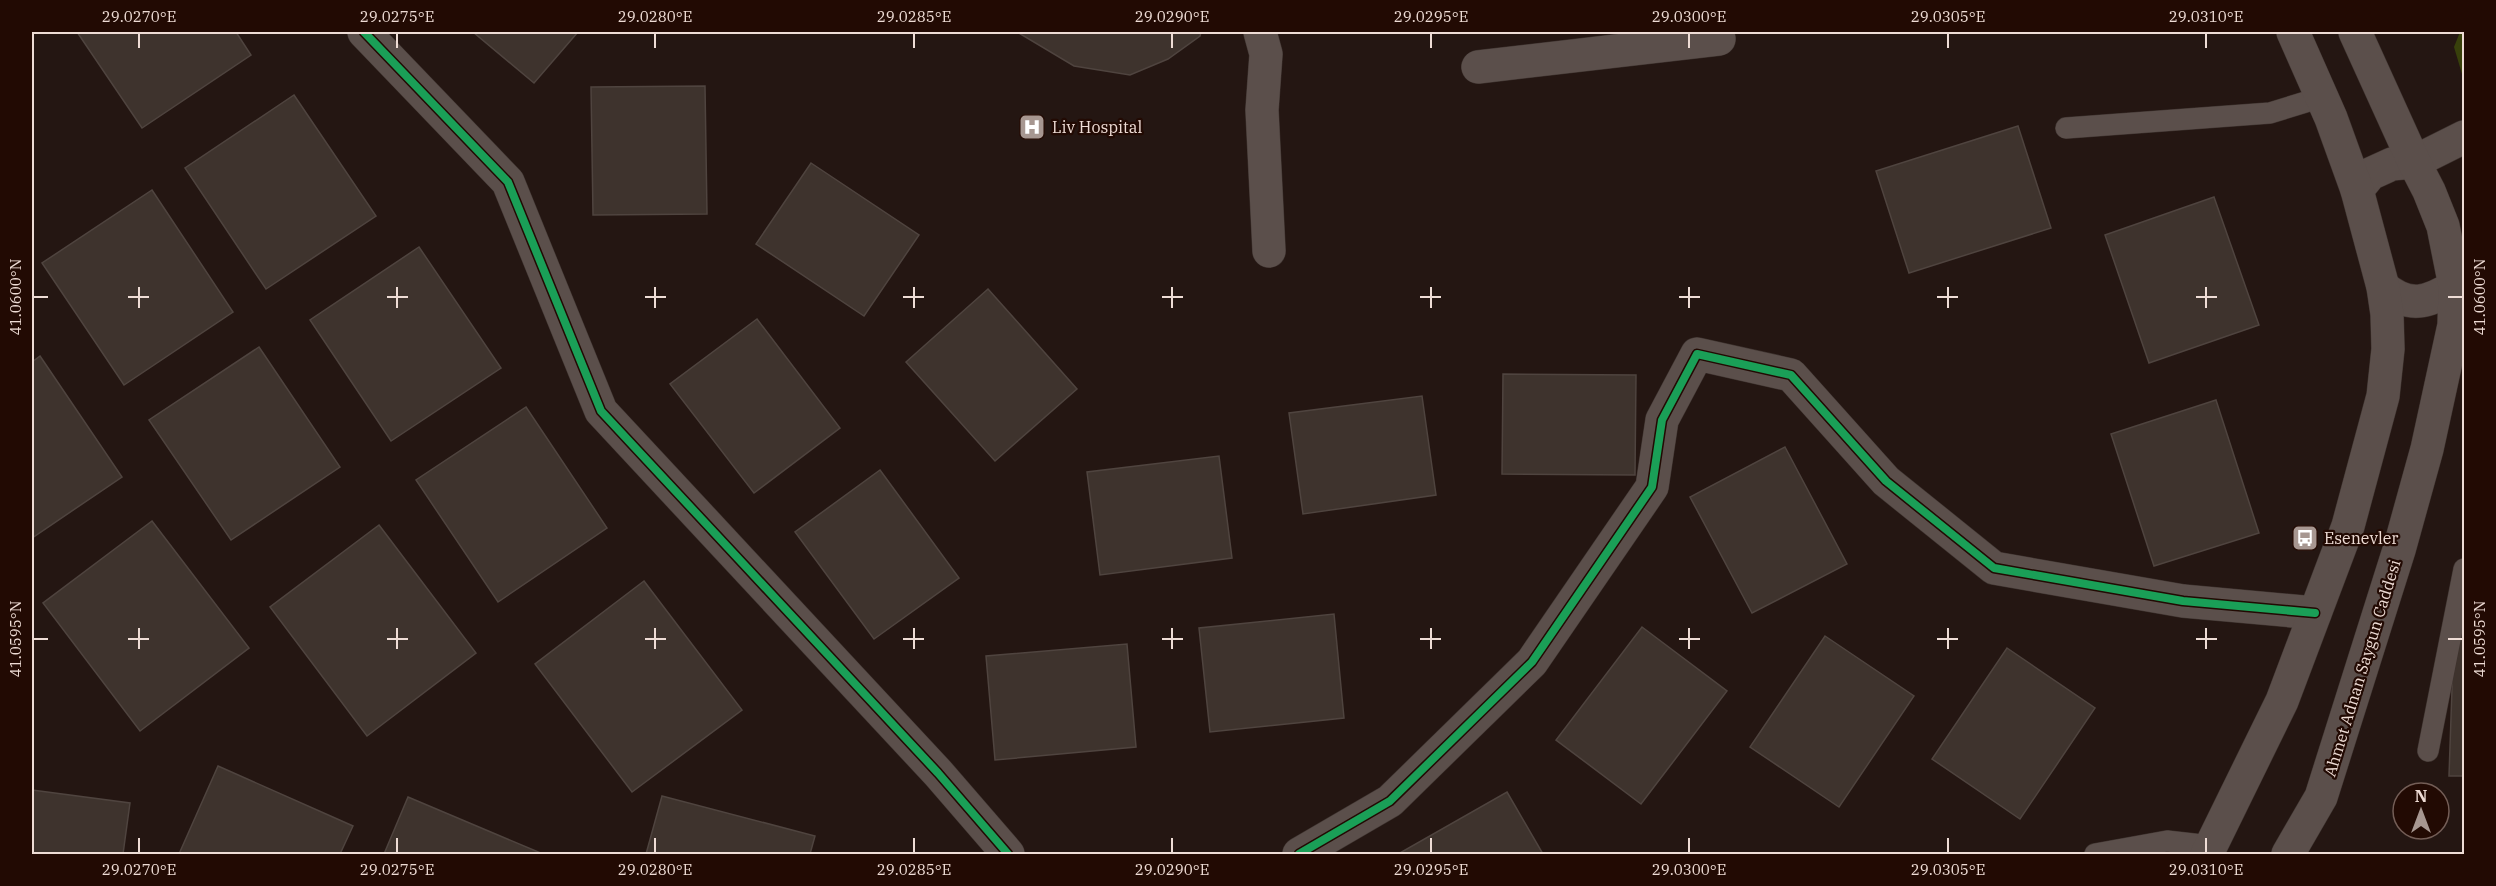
<svg xmlns="http://www.w3.org/2000/svg" width="2496" height="886" viewBox="0 0 2496 886" font-family="'IBM Plex Serif',serif">
<style>
.forest{fill:#38400b}
.building{fill:#3e332d;stroke:#4f443f;stroke-width:1.5}
.lines{fill:none;stroke-linecap:round;stroke-linejoin:round}
.lane-casing{stroke:#3e332f;stroke-width:22}
.street-casing{stroke:#3e332f;stroke-width:34}
.secondary-casing{stroke:#3e332f;stroke-width:34}
.lane{stroke:#5b4f4b;stroke-width:21}
.street{stroke:#5b4f4b;stroke-width:33}
.secondary{stroke:#5b4f4b;stroke-width:33}
.cycleway-casing{stroke:#220a03;stroke-width:11}
.cycleway{stroke:#1a9f57;stroke-width:8}
.ticks{fill:none;stroke:#eedcd5;stroke-width:2}
.labels{text-anchor:middle;stroke-width:4.5;stroke-linejoin:round;paint-order:stroke}
.poi-label{font-size:16px;fill:#eedcd5;stroke:#220a03;text-anchor:start}
.street-label{font-size:16px;fill:#eedcd5;stroke:#220a03}
.neatline{fill:none;stroke:#eedcd5;stroke-width:2}
.ticks-label{font-size:15px;text-anchor:middle;fill:#eedcd5}
</style>
<rect width="100%" height="100%" fill="#241612"/>
<path class="forest" d="M2460,32H2464V75L2462,74L2454,47Z"/>
<g class="building">
<path d="M77,32H236L251,55L142,128Z"/>
<path d="M473,32H578L534,83Z"/>
<path d="M1017,32H1201L1200,36L1168,59L1130,75L1074,66Z"/>
<path d="M705,86L707,214L593,215L591,87Z"/>
<path d="M294,95L376,216L266,289L185,168Z"/>
<path d="M2018,126L2051,228L1909,273L1876,171Z"/>
<path d="M811,163L919,235L864,316L756,244Z"/>
<path d="M152,190L233,312L124,385L42,263Z"/>
<path d="M2214,197L2259,325L2149,363L2105,235Z"/>
<path d="M419,247L501,368L391,441L310,320Z"/>
<path d="M988,289L1077,389L995,461L906,362Z"/>
<path d="M757,319L840,428L754,493L670,384Z"/>
<path d="M259,347L340,467L231,540L149,420Z"/>
<path d="M40,356L122,477L32,538V362Z"/>
<path d="M1503,374L1636,375L1635,475L1502,474Z"/>
<path d="M1422,396L1436,495L1303,514L1289,413Z"/>
<path d="M2216,400L2259,533L2154,566L2111,434Z"/>
<path d="M526,407L607,528L498,602L416,480Z"/>
<path d="M1785,447L1847,564L1752,613L1690,497Z"/>
<path d="M1219,456L1232,558L1100,575L1087,472Z"/>
<path d="M880,470L959,578L874,639L795,532Z"/>
<path d="M152,521L249,648L140,731L43,603Z"/>
<path d="M379,525L476,653L367,736L270,607Z"/>
<path d="M644,581L742,710L632,792L535,664Z"/>
<path d="M1334,614L1344,718L1210,732L1199,628Z"/>
<path d="M1642,627L1727,691L1641,804L1556,740Z"/>
<path d="M2454,631H2464V776H2449Z"/>
<path d="M1825,636L1914,696L1839,807L1750,747Z"/>
<path d="M1127,644L1136,747L995,760L986,656Z"/>
<path d="M2007,648L2095,708L2020,819L1932,759Z"/>
<path d="M218,766L353,826L340,854H179Z"/>
<path d="M32,790L130,803L123,854H32Z"/>
<path d="M1507,792L1543,854H1398Z"/>
<path d="M662,796L815,836L810,854H646Z"/>
<path d="M408,797L543,854H384Z"/>
</g>
<g class="lines">
<g class="lane-casing">
<g id="lane">
<path d="M2066,128L2270,113L2322,97"/>
<path d="M2428,751L2464,569"/>
<path d="M2095,854L2167,841L2211,846"/>
</g>
</g>
<g class="street-casing">
<g id="street">
<path d="M364,32L508,182L601,411L938,773L1008,854"/>
<path d="M1260,32L1266,54L1262,110L1269,251"/>
<path d="M1478,67L1719,39L1717,32"/>
<path d="M1299,854L1390,801L1532,662L1652,487L1662,420L1697,354L1791,375L1886,481L1994,568L2183,601L2315,613"/>
</g>
</g>
<g class="secondary-casing">
<g id="secondary">
<path d="M2357,190L2370,174L2392,164L2414,162L2464,137"/>
<path d="M2383,287C2409,309 2428,303 2455,286"/>
<path d="M2207,854L2282,701L2348,526L2383,396L2388,349L2387,314L2383,287L2357,190L2331,118L2293,32"/>
<path d="M2288,854L2321,797L2399,550L2427,449L2454,325L2455,286L2443,226L2429,191L2414,162L2355,32"/>
</g>
</g>
<use href="#lane" class="lane"/>
<use href="#street" class="street"/>
<use href="#secondary" class="secondary"/>
<g class="cycleway-casing">
<g id="cycleway">
<path d="M364,32L508,182L601,411L938,773L1008,854"/>
<path d="M1299,854L1390,801L1532,662L1652,487L1662,420L1697,354L1791,375L1886,481L1994,568L2183,601L2315,613"/>
</g>
</g>
<use href="#cycleway" class="cycleway"/>
</g>
<path class="ticks" d="M139,33V48M397,33V48M655,33V48M914,33V48M1172,33V48M1431,33V48M1689,33V48M1948,33V48M2206,33V48M139,287V308M397,287V308M655,287V308M914,287V308M1172,287V308M1431,287V308M1689,287V308M1948,287V308M2206,287V308M33,297H48M128,297H149M387,297H408M645,297H666M903,297H924M1162,297H1183M1420,297H1441M1679,297H1700M1937,297H1958M2196,297H2217M2448,297H2463M139,628V649M397,628V649M655,628V649M914,628V649M1172,628V649M1431,628V649M1689,628V649M1948,628V649M2206,628V649M33,639H48M128,639H149M387,639H408M645,639H666M903,639H924M1162,639H1183M1420,639H1441M1679,639H1700M1937,639H1958M2196,639H2217M2448,639H2463M139,838V853M397,838V853M655,838V853M914,838V853M1172,838V853M1431,838V853M1689,838V853M1948,838V853M2206,838V853"/>
<defs>
<g id="hospital-square" transform="scale(1.35)"><rect x="-9" y="-9" width="18" height="18" rx="4" fill="#a79791" stroke="#220a03"/><path d="M-5-5h3v3.5h4V-5h3V5h-3V1.5h-4V5h-3Z" fill="#fff"/></g>
<g id="bus-square" transform="scale(1.35)"><rect x="-9" y="-9" width="18" height="18" rx="4" fill="#a79791" stroke="#220a03"/><path d="M-5-6H5V4H4V6H2V4H-2V6H-4V4H-5ZM-3.5-4V0h7V-4ZM-3.5 1.2v1.5H-2V1.2ZM2 1.2v1.5H3.5V1.2Z" fill="#fff"/></g>
</defs>
<g fill-rule="evenodd">
<use href="#hospital-square" x="1032" y="127"/>
<use href="#bus-square" x="2305" y="538"/>
</g>
<g class="labels">
<g class="poi-label">
<text x="1052" y="133">Liv Hospital</text>
<text x="2324" y="544">Esenevler</text>
</g>
<g class="street-label">
<text transform="translate(2362 668) rotate(-73)" y="6">Ahmet Adnan Saygun Caddesi</text>
</g>
</g>
<rect width="2496" height="886" fill="none" stroke="#220a03" stroke-width="66"/>
<g transform="translate(2421 811)"><circle r="28" fill="#220a03" stroke="#745e57" stroke-width="1.5"/>
<path d="M0-4.5L10 22L0 15L-10 22Z" fill="#a79791"/>
<text y="-9" font-size="16" font-weight="bold" text-anchor="middle" fill="#eedcd5">N</text>
</g>
<rect x="33" y="33" width="2430" height="820" class="neatline"/>
<g class="ticks-label">
<text x="139" y="22">29.0270°E</text>
<text x="397" y="22">29.0275°E</text>
<text x="655" y="22">29.0280°E</text>
<text x="914" y="22">29.0285°E</text>
<text x="1172" y="22">29.0290°E</text>
<text x="1431" y="22">29.0295°E</text>
<text x="1689" y="22">29.0300°E</text>
<text x="1948" y="22">29.0305°E</text>
<text x="2206" y="22">29.0310°E</text>
<text transform="translate(16 297) rotate(-90)" y="5">41.0600°N</text>
<text transform="translate(2480 297) rotate(-90)" y="5">41.0600°N</text>
<text transform="translate(16 639) rotate(-90)" y="5">41.0595°N</text>
<text transform="translate(2480 639) rotate(-90)" y="5">41.0595°N</text>
<text x="139" y="875">29.0270°E</text>
<text x="397" y="875">29.0275°E</text>
<text x="655" y="875">29.0280°E</text>
<text x="914" y="875">29.0285°E</text>
<text x="1172" y="875">29.0290°E</text>
<text x="1431" y="875">29.0295°E</text>
<text x="1689" y="875">29.0300°E</text>
<text x="1948" y="875">29.0305°E</text>
<text x="2206" y="875">29.0310°E</text>
</g>
</svg>
